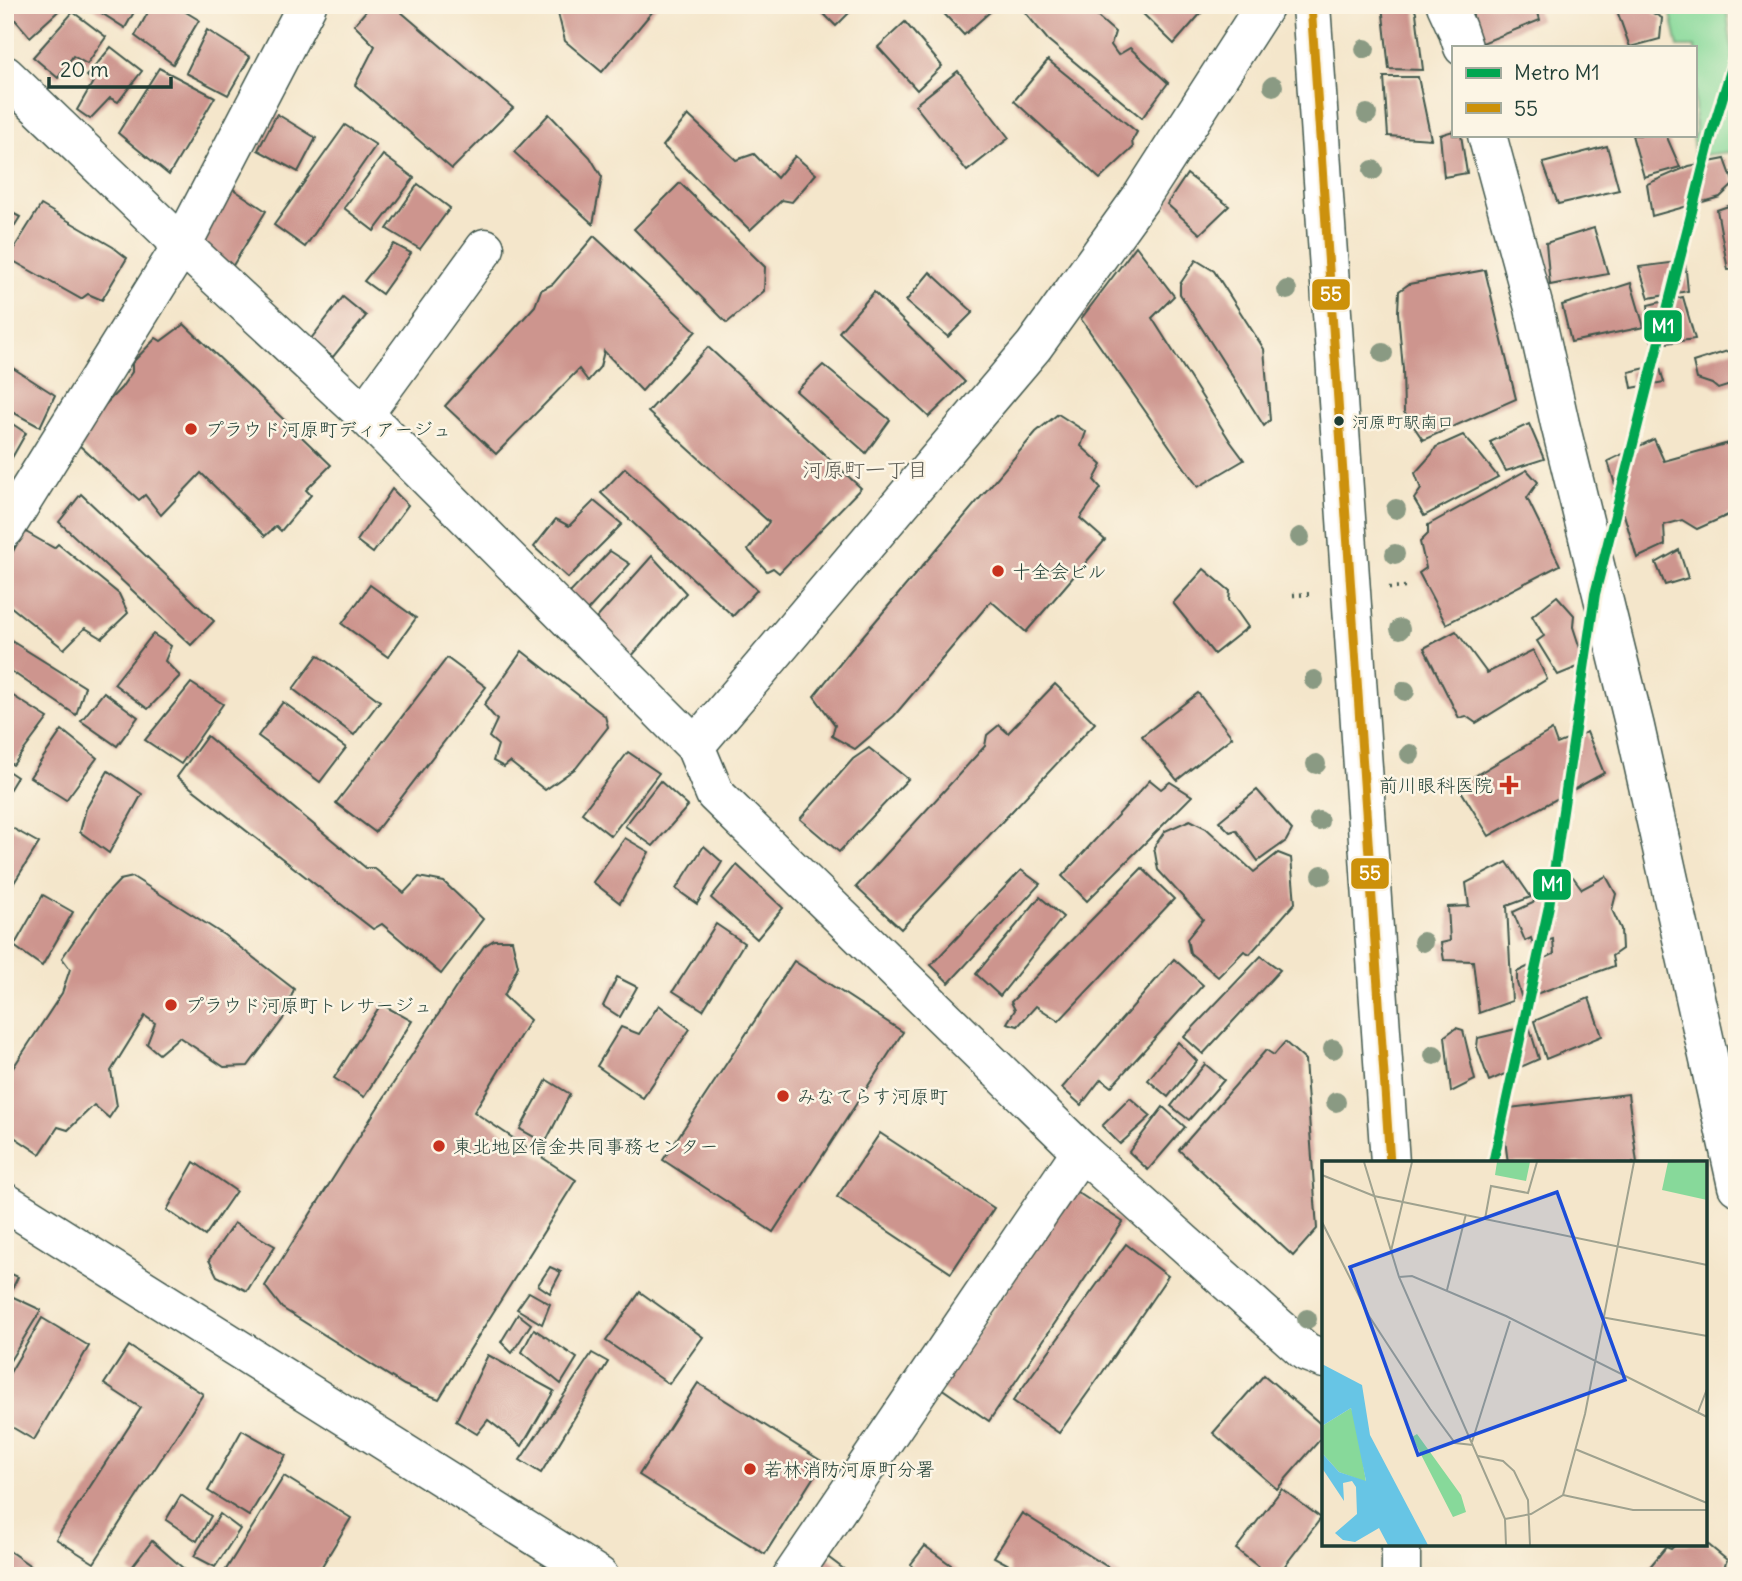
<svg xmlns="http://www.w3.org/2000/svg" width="1742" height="1581" viewBox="0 0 1742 1581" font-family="Delius,'Klee One',sans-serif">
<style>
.green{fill:#87d99a;stroke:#538b67;stroke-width:2}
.building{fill:#cd958e}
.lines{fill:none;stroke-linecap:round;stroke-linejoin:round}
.minor-casing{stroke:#3f564b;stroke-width:41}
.path{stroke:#3f564b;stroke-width:4.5;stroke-dasharray:2 5;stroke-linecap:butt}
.minor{stroke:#fff;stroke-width:38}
.bus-1-casing{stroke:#fcf5e5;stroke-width:14}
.bus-1{stroke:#cc910a;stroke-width:9}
.metro-1-casing{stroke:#fcf5e5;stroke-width:16}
.metro-1{stroke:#00a651;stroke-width:10}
.tree{fill:#8a9a83}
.bus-dot{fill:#1f3d34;stroke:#fcf5e5;stroke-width:2.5}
.poi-dot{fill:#c8321e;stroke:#fcf5e5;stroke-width:2.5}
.labels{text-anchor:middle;stroke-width:5;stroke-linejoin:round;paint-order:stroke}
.bus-label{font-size:17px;fill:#1f3d34;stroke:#fcf5e5;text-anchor:start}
.poi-label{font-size:19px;fill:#1f3d34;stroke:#fcf5e5;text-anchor:start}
.neighbourhood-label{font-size:21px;fill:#5c5c54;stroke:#fcf5e5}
.inset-road{fill:none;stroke:#9fa28f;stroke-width:2}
.view{fill:#1d4ed8;fill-opacity:0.15;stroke:#1d4ed8;stroke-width:3.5}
.inset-edge{fill:none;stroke:#1f3d34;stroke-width:3.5}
.line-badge{stroke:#fcf5e5;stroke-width:2.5}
.badge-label{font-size:19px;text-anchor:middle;font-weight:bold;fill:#fff}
</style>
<rect width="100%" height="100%" fill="#fcf5e5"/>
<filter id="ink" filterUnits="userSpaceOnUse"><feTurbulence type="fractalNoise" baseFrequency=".0143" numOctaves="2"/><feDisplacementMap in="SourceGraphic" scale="14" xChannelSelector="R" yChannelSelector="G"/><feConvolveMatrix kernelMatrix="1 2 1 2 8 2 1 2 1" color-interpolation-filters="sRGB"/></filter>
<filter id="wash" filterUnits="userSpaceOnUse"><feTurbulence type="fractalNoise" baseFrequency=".00686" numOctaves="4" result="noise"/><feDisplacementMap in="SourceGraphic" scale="28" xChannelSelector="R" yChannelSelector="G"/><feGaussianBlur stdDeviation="1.57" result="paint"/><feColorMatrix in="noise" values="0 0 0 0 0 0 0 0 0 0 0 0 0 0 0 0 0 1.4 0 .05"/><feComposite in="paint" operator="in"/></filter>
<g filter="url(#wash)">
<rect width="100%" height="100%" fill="#f4e6cb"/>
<path class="green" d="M1669,5H1726L1737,86V151L1695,156L1692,135H1695V47H1678Z"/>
<g id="blocks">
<g class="building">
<path d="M15,5H65L30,37L11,15Z"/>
<path d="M89,5H138L125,28Z"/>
<path d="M152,5H174L199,20L173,64L135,36Z"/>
<path d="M371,5H393L513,108L452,169L355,85L375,46L354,25Z"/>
<path d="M556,5H658L602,72L565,41Z"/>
<path d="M815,5H857L836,26Z"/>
<path d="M936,5H985L991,11L964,35Z"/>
<path d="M1019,5H1084L1115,32L1111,45L1118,55L1130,48L1168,83L1142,118L1048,40Z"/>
<path d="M1134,5H1188L1202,12L1174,44Z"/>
<path d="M1382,5H1413L1416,13L1423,70L1389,69Z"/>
<path d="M1479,5H1536L1540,20L1480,44L1471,8Z"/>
<path d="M1615,5H1651L1653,13L1662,18L1660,39L1630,47Z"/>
<path d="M73,12L106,37L87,64L73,56L58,78L33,57Z"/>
<path d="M905,22L942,66L917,90L878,47Z"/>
<path d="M207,30L250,57L228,95L186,73Z"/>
<path d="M111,47L142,71L118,102L110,98L90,119L77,110L93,82L87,76Z"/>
<path d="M1048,60L1137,132L1132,141L1133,148L1100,179L1014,101Z"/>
<path d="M159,68L215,97L169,175L118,133Z"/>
<path d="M958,71L1009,138L967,171L915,105Z"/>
<path d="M1384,77H1418L1431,139L1388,136Z"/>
<path d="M277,114L316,138L298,172L258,150Z"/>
<path d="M549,114L590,157L602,177L593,224L514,152Z"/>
<path d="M688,115L736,160L754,154L777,178L795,156L816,174L792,202L782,200L750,230L663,146Z"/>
<path d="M345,125L376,145L305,247L274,225Z"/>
<path d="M1453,131V135H1461L1467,173L1444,177L1440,135Z"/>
<path d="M1632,135H1666L1680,167L1644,177Z"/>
<path d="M1607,146L1619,190L1558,204L1543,163Z"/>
<path d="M383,155L414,178L374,231L344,208Z"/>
<path d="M1725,159L1734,184L1720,197L1652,216L1647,184L1689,166Z"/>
<path d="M1187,174L1229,206L1200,234L1167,204Z"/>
<path d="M680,183L765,267L764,291L727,323L634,229Z"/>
<path d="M418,184L450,208L420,249L387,229Z"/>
<path d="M230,187L266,211L232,267L198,242Z"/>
<path d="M1737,203V269L1728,270L1717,210Z"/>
<path d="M41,205L113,247L127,258L102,300L88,294L81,299L8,258Z"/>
<path d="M5,209L20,217L5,241Z"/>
<path d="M1594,228L1608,274L1550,285L1546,243Z"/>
<path d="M594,236L696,331L642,391L604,351L600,367L588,381L579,369L496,454L445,406L535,306L541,290L553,284Z"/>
<path d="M394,244L411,253L382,294L364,281Z"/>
<path d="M1136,246L1174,296L1152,318L1230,441L1244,460L1198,487L1081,319Z"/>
<path d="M1196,260L1214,271L1264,349L1270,420L1264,426L1180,294V284Z"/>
<path d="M1685,261L1688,291L1649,298L1639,267Z"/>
<path d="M1485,270L1516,399L1423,440L1404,412L1403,369L1398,312L1399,291L1409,284Z"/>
<path d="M930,272L973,312L948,337L906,301Z"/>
<path d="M1631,283L1644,327L1571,342L1562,305Z"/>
<path d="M874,292L965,382L929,417L839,332Z"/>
<path d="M343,297L366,316L333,357L310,340Z"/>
<path d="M1683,297L1695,339L1652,345L1648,305Z"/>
<path d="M184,324L331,465L306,490L311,495L281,531L276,526L265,536L201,473L161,515L145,495L139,500L79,445L97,413L121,388L132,372V363L156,338L161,341Z"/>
<path d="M708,347L861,488L779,573L773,568L767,571L748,550L769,522L648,412Z"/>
<path d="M1737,348V383L1718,389L1712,384L1697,379L1693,362Z"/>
<path d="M5,363L55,395L40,427L5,408Z"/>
<path d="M823,365L890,420L866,453L796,391Z"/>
<path d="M1659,365L1664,382L1632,388L1629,372Z"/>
<path d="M1058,414L1086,432L1081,446L1102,465L1094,480L1101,488L1080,518L1105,540L1026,632L991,601L894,716L855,749L832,736L835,725L814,696L851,650L1036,432Z"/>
<path d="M5,419L26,433L5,470Z"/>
<path d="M1529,424L1544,459L1506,471L1490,442Z"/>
<path d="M1463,435L1474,447L1498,477L1424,516L1414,499L1421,489L1415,473L1432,454L1436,447Z"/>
<path d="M1654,439L1664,461L1729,443L1737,462V511L1697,529L1682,520L1664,525L1665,545L1637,558L1608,461Z"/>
<path d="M625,468L757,590L733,616L601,493Z"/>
<path d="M1527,470L1538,482L1527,498L1560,565L1446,624L1419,573L1426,568L1420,542L1428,534V525Z"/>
<path d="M392,489L408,505L373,553L357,541Z"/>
<path d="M81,494L214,621L191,645L59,522Z"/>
<path d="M594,501L622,524L568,578L534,547L556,519L569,526Z"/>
<path d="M24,531L54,548L58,544L119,594L128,613L102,638L85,628L64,649L5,602V566Z"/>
<path d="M1679,550L1688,578L1665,585L1656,563Z"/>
<path d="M610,551L630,564L586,612L568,595Z"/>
<path d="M652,556L686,593L631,657L596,619Z"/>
<path d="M1204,569L1230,591L1229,600L1248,627L1214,654L1173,603Z"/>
<path d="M370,585L416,618L388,657L342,624Z"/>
<path d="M1557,596L1574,615L1573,627L1585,664L1558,675L1537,641L1544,636L1532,616Z"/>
<path d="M1456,631L1487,673L1533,650L1547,679L1476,723L1466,716L1459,718L1424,648Z"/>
<path d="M153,634L171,646L165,661L180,676L148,709L114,684Z"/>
<path d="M5,637L85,687L76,715L5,667Z"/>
<path d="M522,651L605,716L608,727L576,768L545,790L510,762L504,767L493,761L498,745L489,737L497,720L484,705Z"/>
<path d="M318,655L380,701L354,735L293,689Z"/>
<path d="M447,658L486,687L375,832L336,803Z"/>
<path d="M191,683L223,704L181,764L145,740Z"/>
<path d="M1055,684L1095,723L901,929L856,887L985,746L987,735L999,725L1008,733Z"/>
<path d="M104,692L138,717L117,746L81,721Z"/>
<path d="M1198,693L1232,737L1177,780L1142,736Z"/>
<path d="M10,694L48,718L13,765L5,760V701Z"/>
<path d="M283,702L346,748L320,782L258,736Z"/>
<path d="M62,730L97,758L66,800L30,777Z"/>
<path d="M1552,730L1557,744L1587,732L1604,773L1489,836L1458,786Z"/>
<path d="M207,736L366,868H374L404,893L419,877L444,882L483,919L441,974L382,924L373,929L177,777Z"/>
<path d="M869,748L908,779L839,852L800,819L853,759Z"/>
<path d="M628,752L659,773L611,836L582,813Z"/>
<path d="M5,769L17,777L5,797Z"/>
<path d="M108,771L142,794L109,853L80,832L86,809Z"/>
<path d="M1150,780L1161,789L1170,782L1192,796L1087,901L1062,876Z"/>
<path d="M660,781L688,806L653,846L625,826Z"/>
<path d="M1257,790L1292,830L1286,841L1258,861L1236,830L1230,832L1219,821Z"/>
<path d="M1190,820L1206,828L1254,872L1278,853L1291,858L1295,903L1250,954L1244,951L1218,977L1190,953L1187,939L1203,919L1158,870L1154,847L1165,831Z"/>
<path d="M5,824L39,843L5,897Z"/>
<path d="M625,838L649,852L620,903L593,882Z"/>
<path d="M704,846L722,862L697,904L676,889Z"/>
<path d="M1507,862L1531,897L1507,906L1512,1001L1479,1013L1473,961L1444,960L1441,943L1450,941L1448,907L1469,906L1466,883Z"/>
<path d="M737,865L783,908L757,939L711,898Z"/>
<path d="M1142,868L1174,899L1059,1021L1036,1006L1018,1026L1007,1023L1015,1010L1011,1002Z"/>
<path d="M1021,870L1040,884L949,983L931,965Z"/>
<path d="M1606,876L1616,894L1612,910L1621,929L1622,949L1612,956L1614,966L1522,999L1517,983V972L1554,954L1553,939L1533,945L1531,938L1525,941L1513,912L1533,903L1537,895L1573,877L1582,889Z"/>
<path d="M133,877L224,935L294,989L283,1019L248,1066L224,1067L179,1037L159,1054L147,1044L155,1023L145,1016L111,1071L117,1106L109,1118L94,1105L68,1130L58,1127L40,1154L5,1131V1080L62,993L70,969L62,958L104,897L120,880Z"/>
<path d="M43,895L73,912L42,966L14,946Z"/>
<path d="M1040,897L1063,917L1000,996L976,974Z"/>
<path d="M716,924L744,943L703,1010L673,991Z"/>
<path d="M494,940H512L518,966L504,996L530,1020L474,1112L576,1180L439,1399L404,1385L282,1308L265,1286L376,1110L464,975L484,946Z"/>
<path d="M1261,956L1280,970L1203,1054L1184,1037Z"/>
<path d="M1174,959L1203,985L1111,1087L1101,1079L1081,1105L1062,1088Z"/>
<path d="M794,961L903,1032L773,1232L663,1160Z"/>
<path d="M617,977L637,987L620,1017L603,1006Z"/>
<path d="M1589,998L1602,1036L1546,1059L1534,1021Z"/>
<path d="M381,1004L412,1021L364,1097L334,1078Z"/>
<path d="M659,1005L690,1029L643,1098L597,1066L621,1027L639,1034Z"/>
<path d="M1529,1026L1539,1059L1489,1081L1477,1047L1478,1038Z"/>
<path d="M1456,1028L1463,1030L1475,1080L1451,1092L1445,1036Z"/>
<path d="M1178,1042L1197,1061L1168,1097L1148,1080Z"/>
<path d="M1285,1042L1305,1060L1317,1229L1293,1256L1179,1150L1266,1050L1274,1055Z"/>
<path d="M1205,1064L1224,1080L1189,1120L1171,1106Z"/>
<path d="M547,1080L570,1094L545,1143L520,1129Z"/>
<path d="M1628,1094L1637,1163H1508L1501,1109Z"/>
<path d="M1130,1098L1151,1116L1120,1144L1102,1126Z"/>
<path d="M1163,1107L1185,1127L1148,1170L1129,1152Z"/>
<path d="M880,1133L994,1208L951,1273L837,1197Z"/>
<path d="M194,1162L236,1191L205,1236L167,1210Z"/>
<path d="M1074,1190L1123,1222L989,1421L941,1388Z"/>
<path d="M234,1223L275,1246L247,1291L217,1276L209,1260Z"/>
<path d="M1126,1244L1168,1276L1102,1373L1059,1433L1013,1401Z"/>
<path d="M550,1267L561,1272L550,1293L538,1285Z"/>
<path d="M5,1271L18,1277L9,1295L41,1310L5,1369Z"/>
<path d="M529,1292L550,1304L542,1324L517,1309Z"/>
<path d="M640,1292L703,1337L669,1384L606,1341Z"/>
<path d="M518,1314L531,1324L512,1353L501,1342Z"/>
<path d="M42,1318L89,1346L34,1440L5,1423V1381Z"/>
<path d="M534,1329L577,1358L561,1384L522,1352Z"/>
<path d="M129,1346L203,1394L94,1563L56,1539L141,1408L104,1384Z"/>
<path d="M592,1353L608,1362L541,1473L520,1460Z"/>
<path d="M488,1355L554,1391L522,1446L488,1420L477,1434L456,1421Z"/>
<path d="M1264,1375L1324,1427V1435L1277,1489L1213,1433Z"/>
<path d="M698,1383L823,1462L765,1554L639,1475Z"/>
<path d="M242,1430L286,1455L249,1516L208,1491Z"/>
<path d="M284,1476L351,1518L316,1576H222Z"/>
<path d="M1282,1489L1321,1518L1277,1576H1270L1236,1549Z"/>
<path d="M181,1495L211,1516L197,1541L166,1520Z"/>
<path d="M1022,1513L1122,1576H1011L1009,1565L994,1557Z"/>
<path d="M220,1514L240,1529L215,1567L194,1556Z"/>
<path d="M152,1541L192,1576H135L129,1571Z"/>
<path d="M1705,1542L1727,1560L1721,1576H1646L1644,1574L1666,1547L1671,1549L1676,1544H1705Z"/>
<path d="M925,1546L966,1576H910L913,1571L911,1564Z"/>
<path d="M5,1548L35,1569L30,1576H5Z"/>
<path d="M825,1555L853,1576H810Z"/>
</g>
</g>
</g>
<g filter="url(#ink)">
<use href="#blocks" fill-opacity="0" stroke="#3f564b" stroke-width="2"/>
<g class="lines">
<g class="minor-casing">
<g id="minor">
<path d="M1311,5L1390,1163"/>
<path d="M1446,5L1457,29L1463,47"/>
<path d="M5,75L182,245L364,414L695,746L715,794L1081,1151L1306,1352L1324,1359"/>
<path d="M1487,135L1534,308L1560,424L1635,727L1737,1186"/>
<path d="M364,414L485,248"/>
<path d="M5,529L182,245L307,5"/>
<path d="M695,746L1034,346L1140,199L1265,5"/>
<path d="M5,1202L599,1576"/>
<path d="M792,1576L1081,1151"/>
<path d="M1401,1576V1544"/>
</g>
</g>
<g class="path">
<path d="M1389,588L1406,587"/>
<path d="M1293,595L1313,594"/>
</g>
<use href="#minor" class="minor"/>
<g class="bus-1-casing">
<path id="bus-1" d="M1311,5L1390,1163"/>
</g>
<use href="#bus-1" class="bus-1"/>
<g class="metro-1-casing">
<path id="metro-1" d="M1493,1163L1549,906L1595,594L1712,132L1737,51"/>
</g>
<use href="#metro-1" class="metro-1"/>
</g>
<g class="tree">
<circle cx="1365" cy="49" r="10"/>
<circle cx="1273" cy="86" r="10"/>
<circle cx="1367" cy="114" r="10"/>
<circle cx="1373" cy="170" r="10"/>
<circle cx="1287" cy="290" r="10"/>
<circle cx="1383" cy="353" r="10"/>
<circle cx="1396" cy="509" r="10"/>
<circle cx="1300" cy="537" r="10"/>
<circle cx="1395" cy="554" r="10"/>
<circle cx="1400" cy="629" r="10"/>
<circle cx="1314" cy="680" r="10"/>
<circle cx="1405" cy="691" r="10"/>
<circle cx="1410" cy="754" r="10"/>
<circle cx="1316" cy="764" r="10"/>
<circle cx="1319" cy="821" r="10"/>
<circle cx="1322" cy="875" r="10"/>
<circle cx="1423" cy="942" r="10"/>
<circle cx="1333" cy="1049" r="10"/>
<circle cx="1434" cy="1055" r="10"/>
<circle cx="1336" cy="1102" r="10"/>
<circle cx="1307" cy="1319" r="10"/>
</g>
</g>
<circle class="bus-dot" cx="1339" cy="421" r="6"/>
<g class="poi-dot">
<circle cx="191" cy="429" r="7"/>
<circle cx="998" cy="571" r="7"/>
<path d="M1505.5 774.5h7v7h7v7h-7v7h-7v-7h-7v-7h7z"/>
<circle cx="171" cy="1005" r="7"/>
<circle cx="783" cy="1096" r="7"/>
<circle cx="439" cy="1146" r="7"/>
<circle cx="750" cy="1469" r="7"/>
</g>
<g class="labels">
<g class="bus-label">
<text x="1352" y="428">河原町駅南口</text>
</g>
<g class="poi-label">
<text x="205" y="436">プラウド河原町ディアージュ</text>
<text x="1012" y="578">十全会ビル</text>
<text x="1493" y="792" text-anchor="end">前川眼科医院</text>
<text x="185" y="1012">プラウド河原町トレサージュ</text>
<text x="797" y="1103">みなてらす河原町</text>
<text x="453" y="1153">東北地区信金共同事務センター</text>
<text x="764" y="1476">若林消防河原町分署</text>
</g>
<g class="neighbourhood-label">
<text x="865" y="477">河原町一丁目</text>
</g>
</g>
<g transform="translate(1322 1161)">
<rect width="385" height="385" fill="#f4e6cb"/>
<path d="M175,1H208L204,20L173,14ZM346,1L385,2V39L340,29ZM29,247L34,260L44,321L17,311L0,292V265ZM95,273L139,334L144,351L131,356L90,276Z" fill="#87d99a"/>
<path d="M0,203L40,224L48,274L106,384H66L57,367L33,381L21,379L13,372L35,353L34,326L30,320L21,322L22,340L0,307V292L17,311L44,320L29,247L0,265Z" fill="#67c5e5"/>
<path class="inset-road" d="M42,1L77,116L183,358L184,384M0,14L52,35L385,104M163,58L169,25L206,32L215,1M0,61L47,155L108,248L133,282L151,284M69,90L90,1M77,116L90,115L184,155L385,256M125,129L144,53M279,156L385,175M376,251L385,228M150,281L188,160M253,288L385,342M156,295L181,300L192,310L206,339L208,384M241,334L311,349H385M183,358L209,353L241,334L263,253L312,1"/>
<path class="view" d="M235,31L303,219L96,294L28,106Z"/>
<rect width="385" height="385" class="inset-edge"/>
</g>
<g class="line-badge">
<rect x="1311" y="278" width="40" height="33" rx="7" fill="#cc910a"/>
<rect x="1643" y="309" width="40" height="34" rx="7" fill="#00a651"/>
<rect x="1350" y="857" width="40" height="33" rx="7" fill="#cc910a"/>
<rect x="1532" y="868" width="40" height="33" rx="7" fill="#00a651"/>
</g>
<g class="badge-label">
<text x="1331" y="301">55</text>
<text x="1663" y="333">M1</text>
<text x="1370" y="880">55</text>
<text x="1552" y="891">M1</text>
</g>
<rect width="1742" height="1581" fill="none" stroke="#fcf5e5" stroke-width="28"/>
<rect x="1452" y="46" width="245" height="91" fill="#fcf5e5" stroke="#a4ab9e" stroke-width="2"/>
<rect x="1466" y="68" width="35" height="10" fill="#00a651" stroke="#a4ab9e" stroke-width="2"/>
<text x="1514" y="80" font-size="21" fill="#1f3d34">Metro M1</text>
<rect x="1466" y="103" width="35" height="10" fill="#cc910a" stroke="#a4ab9e" stroke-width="2"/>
<text x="1514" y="116" font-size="21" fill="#1f3d34">55</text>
<path d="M49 77v10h122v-10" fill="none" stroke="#1f3d34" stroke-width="3.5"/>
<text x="60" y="77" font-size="21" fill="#1f3d34" stroke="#fcf5e5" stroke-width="5" paint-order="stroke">20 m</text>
</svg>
